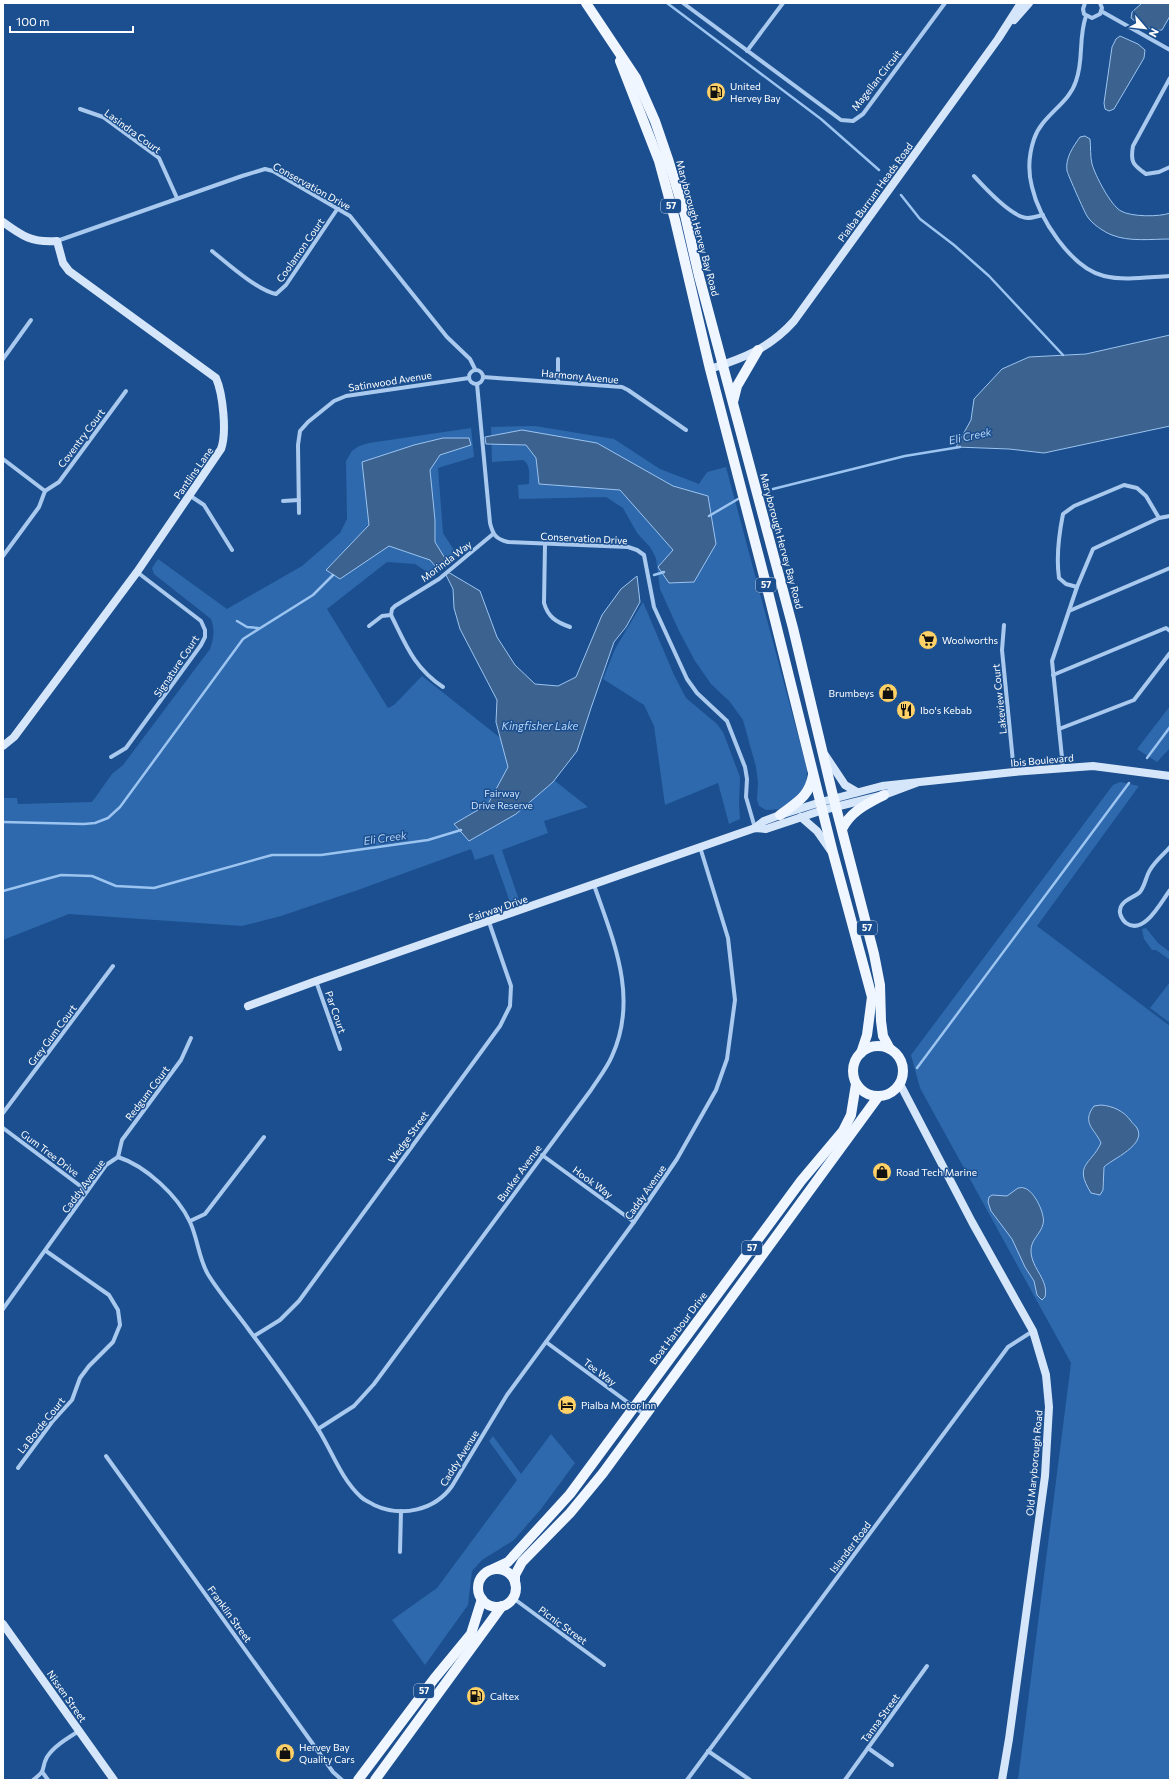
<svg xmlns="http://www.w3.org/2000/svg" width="1173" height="1783" viewBox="0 0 1173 1783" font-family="Commissioner,sans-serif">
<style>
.green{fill:#2e69ad}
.water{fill:#3c6290;stroke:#9cc4f0}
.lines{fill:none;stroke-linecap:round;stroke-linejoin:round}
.stream{stroke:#9cc4f0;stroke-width:2.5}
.street{stroke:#a9c9ee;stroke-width:4}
.secondary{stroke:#d6e6fa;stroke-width:8}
.primary{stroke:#f0f6ff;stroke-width:10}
.labels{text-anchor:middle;stroke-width:3;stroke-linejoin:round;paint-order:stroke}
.shield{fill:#1b4f8f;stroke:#bbcadd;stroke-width:1}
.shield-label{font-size:9px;font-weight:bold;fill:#fff}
.street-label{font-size:10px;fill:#fff;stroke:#1b4f8f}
.poi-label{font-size:10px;fill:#fff;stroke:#1b4f8f;text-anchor:start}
.park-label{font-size:10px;fill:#cfe3fa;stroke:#1b4f8f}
.water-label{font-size:11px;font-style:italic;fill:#b5d3f5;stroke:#1b4f8f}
</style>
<rect width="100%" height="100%" fill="#1b4f8f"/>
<g class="green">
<path d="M535,426L614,439L660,469L699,484L707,472L726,467L807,769L806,785L800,795L782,809L766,810L759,806L757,800L758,783L756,767L743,720L730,702L711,684L695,661L679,631L660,589L656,558L650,547L637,533L623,508L606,497L519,499L518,485L529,484C529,475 531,465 523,460L492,462L491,427Z"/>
<path d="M471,428L474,457L438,468L443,533L457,555L433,576L415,564L387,562L327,609L388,708L394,705L422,676L588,807L544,821L548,833L502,850L519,900L510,902L493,854L475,860L471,849L358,890L281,916L242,926L69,914L3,940V798H17L18,804L92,802L112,774L123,765L210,649C214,638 215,630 211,619L154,574L152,568L158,559L227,609L302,566L340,533L347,519L346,461L352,451L359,446L369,443Z"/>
<path d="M643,602L674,675L686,698L717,724L723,732L740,777L739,804L740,819L729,824L718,783L665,805L654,726L644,705L603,679L615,649Z"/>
<path d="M1170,706V748L1157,762L1137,749Z"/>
<path d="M1120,782L1139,786L1037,926L1170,1026V1780H1018L1071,1363L920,1088L911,1055L1113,785Z"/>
<path d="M1146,928L1158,943L1170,952V960L1156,950H1152L1144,939L1142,929Z"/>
<path d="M1170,982V1023L1150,1008Z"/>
<path d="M551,1434L575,1463L541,1509L514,1540L482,1560L472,1571L468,1605L425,1665L392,1620L437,1588L517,1480L489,1441L493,1436L521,1474Z"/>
</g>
<g class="water">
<path d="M1142,3H1170V16L1162,30C1152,32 1138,24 1131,18L1132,12Z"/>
<path d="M1120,36L1138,44L1145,50L1144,58L1114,109L1109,111L1105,109L1104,103L1112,47L1116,39Z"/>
<path d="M1085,136L1090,139C1091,147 1090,156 1092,164C1095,175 1111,206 1121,211C1131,217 1160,217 1170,213V239C1152,239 1129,242 1112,235C1104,232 1092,224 1087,216C1084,211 1069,177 1067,171C1065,158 1073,147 1080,137Z"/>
<path d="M1170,335V426L1044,453L1009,449L956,447L971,420L974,399L1002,369L1029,357L1086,354Z"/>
<path d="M522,430L597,443L673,486L708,496L716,544L694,582L669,583L658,567L673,550L620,490L539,484L536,458L526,445L486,444L485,437Z"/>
<path d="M443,438H469L471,445L440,455L430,470L435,520V542L446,560L436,567L430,560L389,546L340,579L326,570L369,525L362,462L414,445Z"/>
<path d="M448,572L480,591L497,637L515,665L535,684L558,686L576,677L602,615L621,589L637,576L640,602L626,627L614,642L591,708L577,751L553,782L516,814L469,841L454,824L488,804L508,767L496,722L497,700L460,629L454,608L453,589L446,575Z"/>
<path d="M1101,1105C1113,1106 1124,1111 1131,1121C1132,1123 1135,1125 1137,1128C1147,1145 1112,1159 1104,1167L1103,1190L1100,1195L1091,1193C1073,1164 1091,1165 1101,1143C1095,1129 1081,1123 1094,1106Z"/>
<path d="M1018,1188C1020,1188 1022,1187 1024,1188C1034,1190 1046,1215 1043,1224C1041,1234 1030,1240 1031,1252C1032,1269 1049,1280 1045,1297L1042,1300L1037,1295L1034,1281L1025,1267L1012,1239L991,1211L988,1202L989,1197L992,1195L1007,1196Z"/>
</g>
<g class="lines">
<g class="stream">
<path d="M667,3L821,119L879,170"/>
<path d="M901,195L920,219L954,245L989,276L1063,355"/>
<path d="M773,489L905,456L960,447"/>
<path d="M709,516L738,499"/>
<path d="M654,575L664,572"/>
<path d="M237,621L247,627L258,628"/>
<path d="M1147,758L1170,727"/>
<path d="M3,822L84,824L95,823L108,818L120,807L243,639L313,595L333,575"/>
<path d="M3,891L61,875L92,876L116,886L154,888L272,855H321L428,840L461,830"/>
<path d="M917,1068L1129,783"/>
</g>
<g class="street">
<path d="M683,3L841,120L853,121L863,114L945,3"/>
<path d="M1085,3L1083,9L1084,14L1092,18L1100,14L1102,8L1100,3"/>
<path d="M1101,11L1170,50"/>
<path d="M1086,16C1078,39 1084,59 1076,81C1069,104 1042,115 1034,139C1029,154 1028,172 1032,187C1039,218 1071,268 1104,276C1124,281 1149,277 1170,276"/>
<path d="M747,51L783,3"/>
<path d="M1170,78L1133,146C1130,162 1133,165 1146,174L1159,172L1170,167"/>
<path d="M80,109L103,117L159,158L177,198"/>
<path d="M974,176C984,187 1012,218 1028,218C1032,218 1038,216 1043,215"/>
<path d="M57,241L242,176L265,169L273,171L350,216L447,337L470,359L475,369"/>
<path d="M212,251C228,264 257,290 276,294L286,285L338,208"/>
<path d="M3,359L31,320"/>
<circle cx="476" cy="377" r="7"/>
<path d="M483,377L622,387L628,390L686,430"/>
<path d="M558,382V359"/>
<path d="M477,384L490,523C493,535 496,539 508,542L628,547L637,550L644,555L654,607L687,679L697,693L727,721L745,767L747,779L746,797L755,828"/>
<path d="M3,459L45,491L39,507L3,556"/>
<path d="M45,491L59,482L126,391"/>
<path d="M189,495L204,505L232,550"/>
<path d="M283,501L299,500"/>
<path d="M299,513L298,445L300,431L308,422L334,401L346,396L469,378"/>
<path d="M545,544L544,603C548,617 556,622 570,627"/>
<path d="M1077,587L1066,584L1059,578C1056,557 1059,534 1063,514L1074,506L1124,485L1137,488L1146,496L1159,518"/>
<path d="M1069,611L1170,568"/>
<path d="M1004,625L1002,650L1014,772"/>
<path d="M369,626L382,616L391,615"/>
<path d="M1053,675L1166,628L1170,631"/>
<path d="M443,687C414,668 406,645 391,615L392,609L395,606L439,579L493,534"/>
<path d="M1059,729L1134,700L1170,653"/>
<path d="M111,757L126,748L201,645L205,637V630L201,621L137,572"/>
<path d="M1063,767L1052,661L1077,587L1093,549L1159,518L1170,516"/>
<path d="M1170,847C1164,854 1155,861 1150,870C1146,876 1145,886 1140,892C1134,898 1121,900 1120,910C1119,914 1123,921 1126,923C1144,936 1161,902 1170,890"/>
<path d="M316,981L340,1049"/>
<path d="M3,1113L113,966"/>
<path d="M3,1128L87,1191"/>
<path d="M542,1155L634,1222"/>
<path d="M118,1157L122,1140L181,1060L191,1038"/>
<path d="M190,1221L205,1214L264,1137"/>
<path d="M3,1309L106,1165L118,1157C146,1166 178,1196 190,1222C198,1239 199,1261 209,1276C221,1295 236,1312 249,1330C273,1362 297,1395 318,1429C332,1451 341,1479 361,1497C365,1501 370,1502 374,1505C402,1518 435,1510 452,1486L507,1395L634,1222L677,1159L716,1090L727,1059L735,1000L728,938L700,847"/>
<path d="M254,1336L280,1320L299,1301L500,1026L510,1006L511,986L489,922"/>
<path d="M546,1342L645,1415"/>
<path d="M318,1429L354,1406L374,1384L591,1090C598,1079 607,1068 612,1056C639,997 613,940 594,885"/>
<path d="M106,1456L333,1772L342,1780"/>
<path d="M18,1468L52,1422L72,1400L80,1378L89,1366L113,1342L120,1325L118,1310L109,1295L46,1251"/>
<path d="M400,1552L401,1511"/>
<path d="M513,1598L604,1665"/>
<path d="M868,1748L892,1765"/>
<path d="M708,1751L750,1780"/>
<path d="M43,1773L48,1780"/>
<path d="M33,1780C48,1769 40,1770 47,1757C54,1746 68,1738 79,1731"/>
<path d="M687,1780L1008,1347L1033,1331"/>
<path d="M845,1780L927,1666"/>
</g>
<g class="secondary">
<path d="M1014,20L1029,3"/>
<path d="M3,222C22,236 32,243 57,241L63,263L69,271L216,378C223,394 227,433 221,449L137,572L14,737L3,746"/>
<path d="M710,369C744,358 770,348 794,321L998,39L1021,3"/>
<path d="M825,755L845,785L857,792"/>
<path d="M801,817L817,831L831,851"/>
<path d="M755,828L764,821L780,815L821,802L882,786L1014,772L1093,766L1170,776"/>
<path d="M248,1006L316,981L755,828L766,829L823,810L884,795L916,783"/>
<path d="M900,1084L972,1222L1033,1331L1046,1375L1049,1407L1045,1476L1009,1739L1002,1780"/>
<path d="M3,1624L114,1780"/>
</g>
<g class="primary">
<path d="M586,3L636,78L655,121L668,159L685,215L699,276L793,628L832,792L874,954L880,985L881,1021L883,1036L890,1049"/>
<path d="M620,61L659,161L675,220L710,369L766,584L833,853L872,997L867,1035L861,1053"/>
<path d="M733,402L737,386L758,350"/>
<path d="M780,815C797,802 809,797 813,775"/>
<path d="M842,829C851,811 867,804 884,795"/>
<circle cx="878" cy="1071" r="25"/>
<path d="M493,1569L508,1562L570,1494L801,1181L843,1131L851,1115L856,1084"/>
<circle cx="497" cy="1588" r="19"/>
<path d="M515,1582V1575L522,1562L570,1513L603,1473L878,1097"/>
<path d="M358,1780L434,1679L471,1634L482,1599"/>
<path d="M375,1780L502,1606"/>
</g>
</g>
<defs>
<g id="fuel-disc" transform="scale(1)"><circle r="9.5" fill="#ffd166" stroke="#1b4f8f"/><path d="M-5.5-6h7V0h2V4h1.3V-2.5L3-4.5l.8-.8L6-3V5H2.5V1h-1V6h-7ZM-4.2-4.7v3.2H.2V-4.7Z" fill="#111"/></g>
<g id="supermarket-disc" transform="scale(1)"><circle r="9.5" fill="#ffd166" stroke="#1b4f8f"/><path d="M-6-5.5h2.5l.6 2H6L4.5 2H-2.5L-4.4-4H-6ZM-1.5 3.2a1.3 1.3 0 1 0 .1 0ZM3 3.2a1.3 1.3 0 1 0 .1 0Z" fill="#111"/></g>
<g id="shop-disc" transform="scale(1)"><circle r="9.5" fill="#ffd166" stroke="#1b4f8f"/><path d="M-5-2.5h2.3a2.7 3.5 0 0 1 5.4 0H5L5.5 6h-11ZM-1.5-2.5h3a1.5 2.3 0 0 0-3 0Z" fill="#111"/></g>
<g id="restaurant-disc" transform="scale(1)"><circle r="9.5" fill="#ffd166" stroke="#1b4f8f"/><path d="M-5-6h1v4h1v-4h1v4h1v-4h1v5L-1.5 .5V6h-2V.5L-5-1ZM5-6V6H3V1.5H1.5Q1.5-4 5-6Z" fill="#111"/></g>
<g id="hotel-disc" transform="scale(1)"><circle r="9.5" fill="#ffd166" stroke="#1b4f8f"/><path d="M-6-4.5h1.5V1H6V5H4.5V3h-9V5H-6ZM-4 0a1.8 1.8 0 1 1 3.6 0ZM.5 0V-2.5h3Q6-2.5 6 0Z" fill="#111"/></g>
</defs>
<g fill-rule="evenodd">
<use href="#fuel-disc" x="716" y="92"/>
<use href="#supermarket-disc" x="928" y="640"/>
<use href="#shop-disc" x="888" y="693"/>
<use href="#restaurant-disc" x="906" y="710"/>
<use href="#shop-disc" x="882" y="1172"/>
<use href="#hotel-disc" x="567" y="1405"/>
<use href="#fuel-disc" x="476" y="1696"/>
<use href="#shop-disc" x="285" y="1753"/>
</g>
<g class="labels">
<g class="shield">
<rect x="661" y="199" width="20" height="14" rx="3"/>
<rect x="756" y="578" width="20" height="14" rx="3"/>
<rect x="857" y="921" width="20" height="14" rx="3"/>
<rect x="742" y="1241" width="20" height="14" rx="3"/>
<rect x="414" y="1684" width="20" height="14" rx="3"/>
</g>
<g class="shield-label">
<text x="671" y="209">57</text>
<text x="766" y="588">57</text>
<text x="867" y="931">57</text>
<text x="752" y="1251">57</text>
<text x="424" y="1694">57</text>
</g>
<g class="street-label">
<text transform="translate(876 80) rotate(-52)" y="4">Magellan Circuit</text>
<text transform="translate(133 131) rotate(36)" y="4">Lasindra Court</text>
<text transform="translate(312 186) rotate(29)" y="4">Conservation Drive</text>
<text transform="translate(875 192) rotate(-54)" y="4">Pialba Burrum Heads Road</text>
<text transform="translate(698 228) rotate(75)" y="4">Maryborough Hervey Bay Road</text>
<text transform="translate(300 250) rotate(-55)" y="4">Coolamon Court</text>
<text transform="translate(580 376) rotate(5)" y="4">Harmony Avenue</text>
<text transform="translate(390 381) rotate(-9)" y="4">Satinwood Avenue</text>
<text transform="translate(81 438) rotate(-53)" y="4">Coventry Court</text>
<text transform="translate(193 473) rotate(-55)" y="4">Pantlins Lane</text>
<text transform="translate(584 538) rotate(3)" y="4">Conservation Drive</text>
<text transform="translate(782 541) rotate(75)" y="4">Maryborough Hervey Bay Road</text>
<text transform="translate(446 561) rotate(-37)" y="4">Morinda Way</text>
<text transform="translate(176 666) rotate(-56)" y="4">Signature Court</text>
<text transform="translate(999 699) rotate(-96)" y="4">Lakeview Court</text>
<text transform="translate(1042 760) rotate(-5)" y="4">Ibis Boulevard</text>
<text transform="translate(498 908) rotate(-19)" y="4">Fairway Drive</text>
<text transform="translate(336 1012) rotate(71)" y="4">Par Court</text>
<text transform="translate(52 1035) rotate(-53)" y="4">Grey Gum Court</text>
<text transform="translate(147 1093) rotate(-53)" y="4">Redgum Court</text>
<text transform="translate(408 1137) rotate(-54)" y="4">Wedge Street</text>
<text transform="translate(50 1153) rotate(37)" y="4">Gum Tree Drive</text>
<text transform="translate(519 1173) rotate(-54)" y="4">Bunker Avenue</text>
<text transform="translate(593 1182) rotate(36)" y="4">Hook Way</text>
<text transform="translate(83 1186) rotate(-53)" y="4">Caddy Avenue</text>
<text transform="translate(645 1192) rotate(-55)" y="4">Caddy Avenue</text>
<text transform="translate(678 1328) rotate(-53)" y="4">Boat Harbour Drive</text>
<text transform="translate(600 1372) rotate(37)" y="4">Tee Way</text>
<text transform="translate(41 1425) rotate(-51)" y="4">La Borde Court</text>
<text transform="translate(459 1458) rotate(-58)" y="4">Caddy Avenue</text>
<text transform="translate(1034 1463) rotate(-85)" y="4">Old Maryborough Road</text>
<text transform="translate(850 1547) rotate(-53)" y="4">Islander Road</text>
<text transform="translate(230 1614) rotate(54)" y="4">Franklin Street</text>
<text transform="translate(563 1625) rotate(36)" y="4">Picnic Street</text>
<text transform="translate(67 1696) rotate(55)" y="4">Nissen Street</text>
<text transform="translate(880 1718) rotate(-54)" y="4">Tanna Street</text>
</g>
<g class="poi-label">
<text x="730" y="90">United<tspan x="730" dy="12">Hervey Bay</tspan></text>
<text x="942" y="644">Woolworths</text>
<text x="874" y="697" text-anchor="end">Brumbeys</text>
<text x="920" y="714">Ibo's Kebab</text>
<text x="896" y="1176">Road Tech Marine</text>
<text x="581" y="1409">Pialba Motor Inn</text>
<text x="490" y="1700">Caltex</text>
<text x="299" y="1751">Hervey Bay<tspan x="299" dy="12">Quality Cars</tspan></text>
</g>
<g class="park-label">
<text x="502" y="797">Fairway<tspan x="502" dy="12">Drive Reserve</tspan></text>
</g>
<g class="water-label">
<text transform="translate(970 436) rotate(-12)" y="4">Eli Creek</text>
<text x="540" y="730">Kingfisher Lake</text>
<text transform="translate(385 838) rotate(-8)" y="4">Eli Creek</text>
</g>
</g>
<rect width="1173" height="1783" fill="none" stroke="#ffffff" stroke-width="8"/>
<g transform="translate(1145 28) rotate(118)" stroke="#1b4f8f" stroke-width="3" paint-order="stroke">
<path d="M0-3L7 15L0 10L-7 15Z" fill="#ffffff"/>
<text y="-6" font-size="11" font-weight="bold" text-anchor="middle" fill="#ffffff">N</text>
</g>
<path d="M10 26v6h123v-6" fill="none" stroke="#ffffff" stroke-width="2"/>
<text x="16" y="26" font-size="12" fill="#ffffff" stroke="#1b4f8f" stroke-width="3" paint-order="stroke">100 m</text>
</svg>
